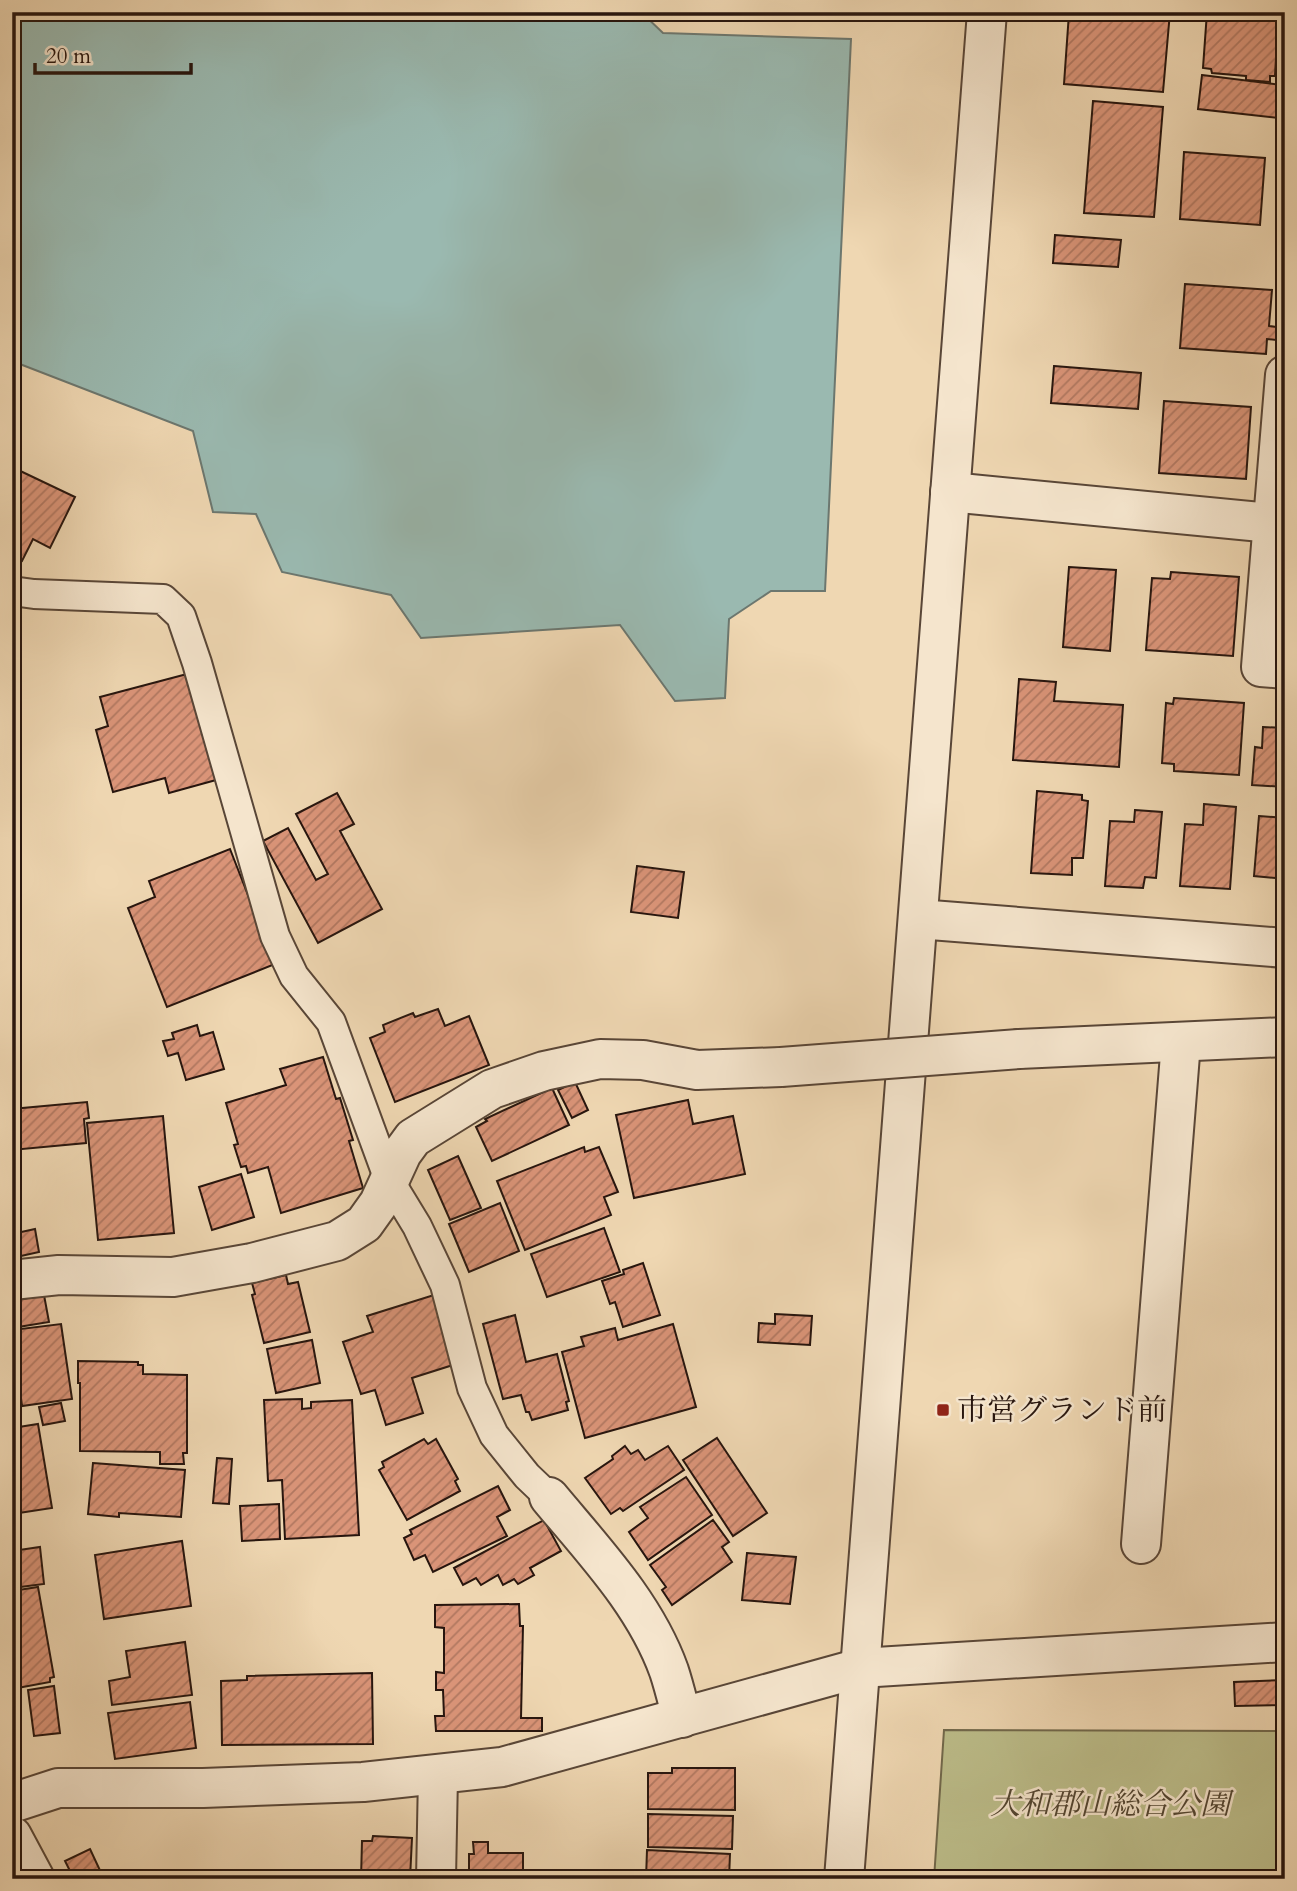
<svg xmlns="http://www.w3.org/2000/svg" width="1297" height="1891" viewBox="0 0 1297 1891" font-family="Cardo,'Noto Serif JP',serif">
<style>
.green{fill:#bcbd8a;stroke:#72694c;stroke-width:2}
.water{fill:#9ab9b0;stroke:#6c776f;stroke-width:2}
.building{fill:url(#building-hatch);stroke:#27150e;stroke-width:2}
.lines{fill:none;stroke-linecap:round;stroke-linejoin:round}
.service-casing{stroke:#594637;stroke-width:32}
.minor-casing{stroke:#594637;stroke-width:42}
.tertiary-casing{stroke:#594637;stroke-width:42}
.service{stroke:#f5e5cd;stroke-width:28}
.minor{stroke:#f5e5cd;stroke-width:38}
.tertiary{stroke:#f5e5cd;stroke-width:38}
.minor-bridge-casing{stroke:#594637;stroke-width:42;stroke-linecap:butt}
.minor-bridge{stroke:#f5e5cd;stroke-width:38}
.poi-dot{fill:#8f2418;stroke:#f5e5cd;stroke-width:2.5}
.labels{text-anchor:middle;stroke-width:5;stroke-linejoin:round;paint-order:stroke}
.poi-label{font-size:30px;fill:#27150e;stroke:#f5e5cd;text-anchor:start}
.park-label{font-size:30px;font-style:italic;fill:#544733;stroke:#f5e5cd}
</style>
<defs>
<pattern id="building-hatch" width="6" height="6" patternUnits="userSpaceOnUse" patternTransform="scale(1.75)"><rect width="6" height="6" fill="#da9478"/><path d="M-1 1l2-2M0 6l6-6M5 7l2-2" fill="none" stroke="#b17861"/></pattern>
</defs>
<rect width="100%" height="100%" fill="#efd7b2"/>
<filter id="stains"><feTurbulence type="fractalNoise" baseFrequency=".00286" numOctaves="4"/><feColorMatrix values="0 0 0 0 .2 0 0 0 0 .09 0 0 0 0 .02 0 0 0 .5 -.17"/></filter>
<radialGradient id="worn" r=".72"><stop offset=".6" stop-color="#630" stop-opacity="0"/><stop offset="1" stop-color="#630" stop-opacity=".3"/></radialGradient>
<path class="green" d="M944,1730L1285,1731V1879H934Z"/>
<path class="water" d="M12,12H641L663,33L851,39L825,591H771L729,619L725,698L675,701L620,625L421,638L391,595L282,572L256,514L213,512L193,431L12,361Z"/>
<g class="building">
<path d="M1082,12H1170L1163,92L1064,84L1069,13L1082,15Z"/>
<path d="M1207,12H1285L1284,41L1277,40L1275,76H1270V82L1246,80V76L1212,73L1211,69L1203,68Z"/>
<path d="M1202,75L1282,85L1278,118L1198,109Z"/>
<path d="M1093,101L1163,107L1154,217L1084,213Z"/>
<path d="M1184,152L1265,158L1260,225L1180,219Z"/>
<path d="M1055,235L1121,240L1118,267L1053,263Z"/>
<path d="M1185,284L1272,290L1269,326L1277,327L1276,340L1267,339L1266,354L1180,348Z"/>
<path d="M1054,366L1141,373L1138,409L1051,403Z"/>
<path d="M1164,401L1251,407L1246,479L1159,473Z"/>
<path d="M14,468L75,497L50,548L33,539L22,561L12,556V472Z"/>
<path d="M1069,567L1116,570L1110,651L1063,647Z"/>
<path d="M1171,572L1239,577L1233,656L1146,650L1152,578L1170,579Z"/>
<path d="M187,674L216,780L169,793L165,778L113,792L96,730L108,726L100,697Z"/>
<path d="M1019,679L1056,682L1054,701L1123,705L1119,767L1013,760Z"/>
<path d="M1174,698L1244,703L1239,775L1174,771V764L1162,763L1166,703L1173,704Z"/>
<path d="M1263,727L1285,728V787L1252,785L1255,747L1262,748Z"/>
<path d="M1037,791L1082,795V800L1088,801L1083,858H1072V875L1031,873Z"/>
<path d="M337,793L354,824L340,831L382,909L318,943L263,841L288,828L316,880L328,874L296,814Z"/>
<path d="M1204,804L1236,807L1230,889L1180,886L1185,824L1203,825Z"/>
<path d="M1135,810L1162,812L1156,878L1145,877L1143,888L1105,886L1110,821L1134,822Z"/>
<path d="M1259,816L1285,818V879L1254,876Z"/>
<path d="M230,849L275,964L167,1007L128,908L155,897L149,881Z"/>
<path d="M637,866L684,872L678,918L631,912Z"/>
<path d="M438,1009L445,1026L469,1016L489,1065L395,1102L370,1038L385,1032L383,1025L413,1013L415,1017Z"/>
<path d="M197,1025L200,1036L213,1032L224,1069L186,1080L178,1053L168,1056L163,1041L174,1039L172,1033Z"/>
<path d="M323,1057L336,1099L340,1098L353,1140L349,1141L363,1188L281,1213L268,1167L248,1173L246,1166L241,1167L234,1145L238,1144L226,1103L286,1085L280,1069Z"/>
<path d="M575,1082L588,1110L572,1118L558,1090Z"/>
<path d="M552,1088L569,1125L492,1161L476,1127L487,1121L485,1119Z"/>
<path d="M688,1100L693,1124L733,1116L745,1174L634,1198L616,1115Z"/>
<path d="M87,1102L89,1118L84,1119L86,1143L12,1150V1109Z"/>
<path d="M163,1116L174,1233L98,1240L87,1123Z"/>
<path d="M584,1147L585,1152L599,1147L618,1192L604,1197L611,1215L525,1250L497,1181Z"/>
<path d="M458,1156L481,1208L450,1220L428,1170Z"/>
<path d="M241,1174L254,1217L212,1230L199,1187Z"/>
<path d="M500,1203L519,1251L469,1272L449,1224Z"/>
<path d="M604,1228L620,1272L547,1297L531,1254Z"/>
<path d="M35,1229L39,1252L12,1258V1234Z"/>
<path d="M643,1263L660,1315L623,1327L615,1302L610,1304L602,1281L624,1274L623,1270Z"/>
<path d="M286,1275L288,1284L298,1282L310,1332L264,1343L252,1295L255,1294L252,1283Z"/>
<path d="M44,1295L49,1322L12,1328V1301Z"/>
<path d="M434,1295L456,1364L412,1378L423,1413L386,1425L375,1390L361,1394L343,1342L373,1332L367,1316Z"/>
<path d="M775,1314L812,1316L810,1345L758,1342L759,1323L775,1324Z"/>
<path d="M515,1315L526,1362L557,1354L569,1401L566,1402L568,1410L532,1420L529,1412H526L521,1395L503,1399L483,1324Z"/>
<path d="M61,1324L72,1399L22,1406L12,1330Z"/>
<path d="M673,1324L696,1407L585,1438L562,1352L584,1346L581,1337L615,1328L618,1340Z"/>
<path d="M312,1340L320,1383L276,1393L267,1349Z"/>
<path d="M78,1361L138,1362V1365H143V1374L187,1375V1453H183L184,1464H160V1452L80,1451V1383H78Z"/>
<path d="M302,1399V1409L311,1408V1402L352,1400L359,1535L285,1539L282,1480L268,1481L264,1400Z"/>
<path d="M61,1403L65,1421L43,1425L39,1407Z"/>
<path d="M38,1424L52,1508L12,1514V1428Z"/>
<path d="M717,1438L767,1513L733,1536L683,1460Z"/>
<path d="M424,1439L428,1444L436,1439L458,1479L455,1481L460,1491L407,1520L379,1470L384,1467L382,1462Z"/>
<path d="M625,1446L631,1454L638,1450L645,1460L668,1446L684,1470L623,1511L620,1508L611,1514L585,1478L613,1459L612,1456Z"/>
<path d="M217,1458L232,1459L229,1504L213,1503Z"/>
<path d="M93,1463L185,1470L181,1517L119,1513V1517L88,1514Z"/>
<path d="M686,1477L712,1515L648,1560L629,1532L648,1518L640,1507Z"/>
<path d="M498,1486L510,1510L497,1517L507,1536L433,1572L425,1555L414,1560L404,1538L412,1534L410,1530Z"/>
<path d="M279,1504L280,1539L242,1541L240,1506Z"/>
<path d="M544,1520L561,1551L530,1568L534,1575L518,1584L514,1579L503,1585L498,1575L481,1585L476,1578L463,1585L454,1568Z"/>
<path d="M713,1520L729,1542L722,1547L732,1562L672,1605L662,1590L666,1587L650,1565Z"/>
<path d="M182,1541L191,1606L104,1619L95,1555Z"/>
<path d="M40,1547L44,1584L12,1588V1551Z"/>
<path d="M747,1553L796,1557L790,1604L742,1600Z"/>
<path d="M38,1587L54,1677L50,1678V1682L12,1689V1591Z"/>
<path d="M519,1604L520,1626H523L521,1718H542V1731H436L435,1716H444L443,1690H436V1672L444,1673V1628L435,1627V1605Z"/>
<path d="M185,1642L192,1695L112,1705L109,1681L130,1677L126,1651Z"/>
<path d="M372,1673L373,1744L222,1745L221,1681L247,1680V1676Z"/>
<path d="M1285,1680V1705L1235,1706L1234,1682Z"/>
<path d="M54,1686L60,1733L34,1736L28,1690Z"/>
<path d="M190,1702L196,1748L115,1759L108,1713Z"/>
<path d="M672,1768H735V1810L648,1809V1773H672Z"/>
<path d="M648,1814L733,1816L732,1849L648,1847Z"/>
<path d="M373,1836L412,1838L410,1879H361L362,1841H372Z"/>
<path d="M473,1842H488V1853H523V1879H469V1854H474Z"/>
<path d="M90,1849L104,1879H74L65,1861Z"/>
<path d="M647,1850L730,1854L729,1879H646Z"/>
<path d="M298,1876L340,1877V1879H298Z"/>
</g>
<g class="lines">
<g class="service-casing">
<path id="service" d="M12,591L34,594L163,599L181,616L197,663L275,936L294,976L331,1022L389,1180L417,1226L445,1285L472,1388L494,1435L527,1476L549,1497"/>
</g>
<g class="minor-casing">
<g id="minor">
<path d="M1285,375L1261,667L1285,669"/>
<path d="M950,492L1272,523"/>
<path d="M1019,1049L1285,1037"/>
<path d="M12,1280L59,1275L173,1277L252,1263L337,1241L364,1224L379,1203L402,1153L413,1138L492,1089L544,1071L600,1059L643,1060L697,1070L781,1067"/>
<path d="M549,1497C593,1550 645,1604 669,1671C674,1686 678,1703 682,1718"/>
<path d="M1141,1544L1181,1042"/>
<path d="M12,1803L58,1788H203L363,1782L502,1767L860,1668L1285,1642"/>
<path d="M12,1836L35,1879"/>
<path d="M436,1879L438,1775"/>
</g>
</g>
<g class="tertiary-casing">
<g id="tertiary">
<path d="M918,919L1285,948"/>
<path d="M844,1879L987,12"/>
</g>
</g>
<use href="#service" class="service"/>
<use href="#minor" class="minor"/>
<use href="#tertiary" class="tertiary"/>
<g class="minor-bridge-casing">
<path id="minor-bridge" d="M781,1067L1019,1049"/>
</g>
<use href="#minor-bridge" class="minor-bridge"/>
</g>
<rect class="poi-dot" x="936" y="1403" width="14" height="14" rx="3.5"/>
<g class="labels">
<g class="poi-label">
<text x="957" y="1420">市営グランド前</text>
</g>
<g class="park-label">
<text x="1110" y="1814">大和郡山総合公園</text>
</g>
</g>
<rect width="1297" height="1891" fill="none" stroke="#efd7b2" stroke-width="42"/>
<rect x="14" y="14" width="1269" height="1863" fill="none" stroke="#27150e" stroke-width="3.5"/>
<rect x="21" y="21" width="1255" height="1849" fill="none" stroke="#27150e" stroke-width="2"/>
<path d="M35 63v10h156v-10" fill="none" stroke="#27150e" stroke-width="3.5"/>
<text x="46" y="63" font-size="21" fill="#27150e" stroke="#f5e5cd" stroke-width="5" paint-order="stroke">20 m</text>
<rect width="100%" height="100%" filter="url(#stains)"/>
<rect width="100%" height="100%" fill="url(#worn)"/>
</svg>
